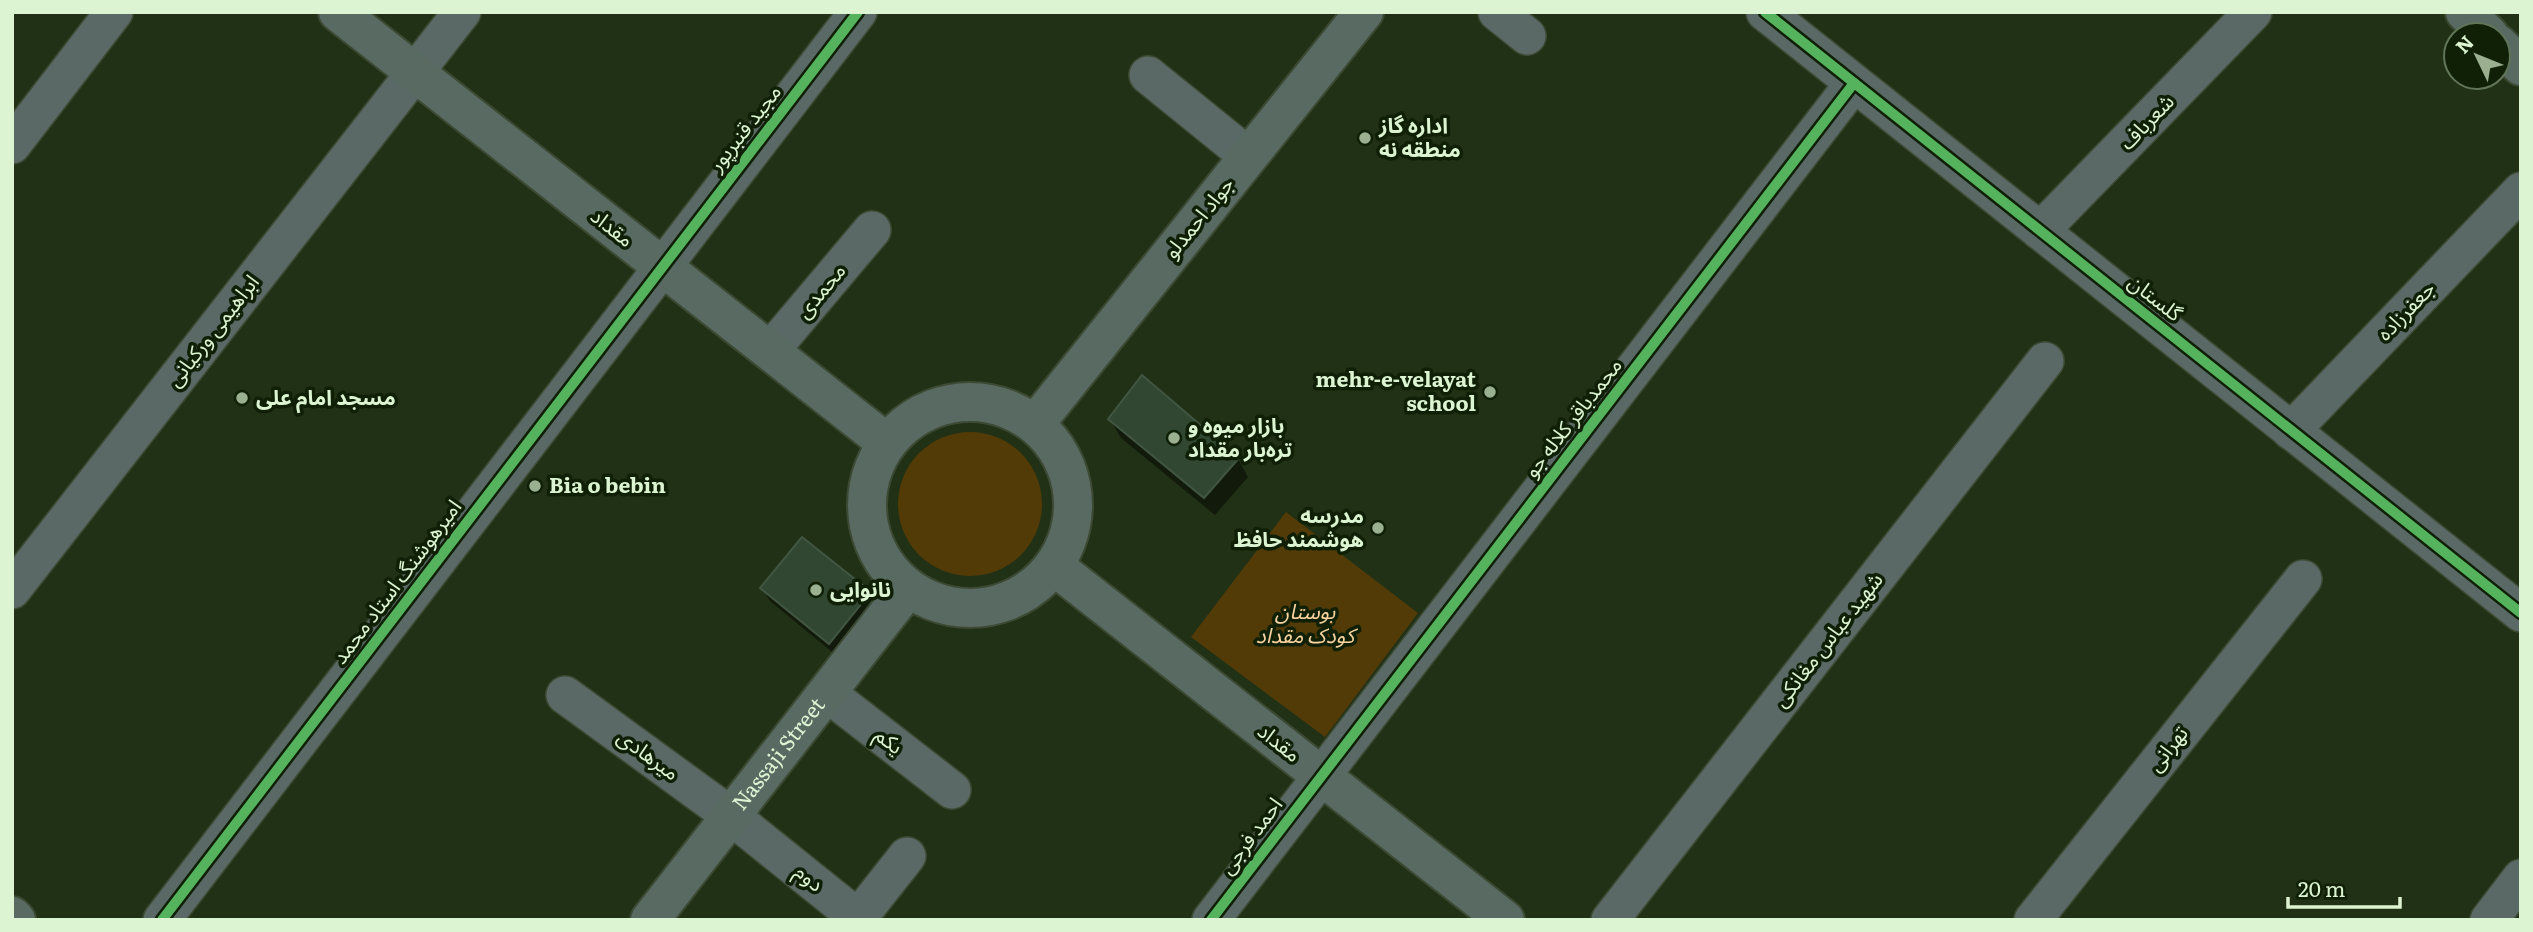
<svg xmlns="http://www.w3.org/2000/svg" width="2533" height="932" viewBox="0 0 2533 932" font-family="Literata,'Noto Sans Arabic',serif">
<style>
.green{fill:#533b07}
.shadow{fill:#0007}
.building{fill:#314732;stroke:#415642;stroke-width:2}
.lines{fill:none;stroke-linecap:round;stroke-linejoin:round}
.street-casing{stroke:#3c4a33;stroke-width:40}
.secondary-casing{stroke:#3c4a33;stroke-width:42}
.street{stroke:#5a6965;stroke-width:37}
.secondary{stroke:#586a62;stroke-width:38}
.cycleway-casing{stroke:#0f2006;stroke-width:15}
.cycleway{stroke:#56b35d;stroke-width:10}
.poi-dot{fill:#9bb090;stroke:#0f2006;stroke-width:2.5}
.labels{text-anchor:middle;stroke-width:7;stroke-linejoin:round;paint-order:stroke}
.street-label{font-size:21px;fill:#ddf4d2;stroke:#0f2006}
.poi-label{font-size:21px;font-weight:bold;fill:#ddf4d2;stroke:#0f2006;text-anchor:start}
.park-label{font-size:21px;font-style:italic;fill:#f8d3a0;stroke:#0f2006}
</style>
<rect width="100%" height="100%" fill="#213116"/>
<g class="green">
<circle cx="970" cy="504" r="72"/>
<path d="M1286,512L1418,613L1325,737L1191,637Z"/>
</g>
<g class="shadow">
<path d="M1110,419L1238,459L1248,477L1215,515L1121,438Z"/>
<path d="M762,588L870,593L877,606L837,656L770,601Z"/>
</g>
<g class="building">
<path d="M1142,375L1239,458L1204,498L1108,419Z"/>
<path d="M802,537L871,592L829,644L760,588Z"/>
</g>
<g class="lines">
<g class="street-casing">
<g id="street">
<path d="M1497,12L1527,36"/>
<path d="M1765,12L2521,613"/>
<path d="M1148,75L1248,156"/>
<path d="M12,145L114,12"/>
<path d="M2040,231L2253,12"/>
<path d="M770,351L872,230"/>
<path d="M2291,431L2521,191"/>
<path d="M12,590L462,12"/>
<path d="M827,693L952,790"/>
<path d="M565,695L731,816L858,918L907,856"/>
<path d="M162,920L858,12"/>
<path d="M1211,920L1854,83"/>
<path d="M1610,920L2045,361"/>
<path d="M2033,920L2303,579"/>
<path d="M2489,920L2521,878"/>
</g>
</g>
<g class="secondary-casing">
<g id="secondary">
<path d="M338,12L887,443"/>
<path d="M2465,12L2489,35"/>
<path d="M2498,44L2521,66"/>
<circle cx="970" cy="505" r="103"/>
<path d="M1035,424L1364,12"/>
<path d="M1054,566L1505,920"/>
<path d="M12,916L16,920"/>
<path id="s1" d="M650,920L908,588"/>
</g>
</g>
<use href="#street" class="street"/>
<use href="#secondary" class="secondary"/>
<g class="cycleway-casing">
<g id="cycleway">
<path d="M1765,12L2521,613"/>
<path d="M162,920L858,12"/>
<path d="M1211,920L1854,83"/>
</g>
</g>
<use href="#cycleway" class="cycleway"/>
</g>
<g class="poi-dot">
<circle cx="1365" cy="138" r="7"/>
<circle cx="1490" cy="392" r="7"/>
<circle cx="242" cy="398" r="7"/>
<circle cx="1174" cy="438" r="7"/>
<circle cx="535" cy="486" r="7"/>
<circle cx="1378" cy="528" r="7"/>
<circle cx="816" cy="590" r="7"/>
</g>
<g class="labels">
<g class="street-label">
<text transform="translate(2147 122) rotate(-46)" y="7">شعرباف</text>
<text transform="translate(745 128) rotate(-52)" y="7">مجید قنبرپور</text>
<text transform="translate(1199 218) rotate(-51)" y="7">جواد احمدلو</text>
<text transform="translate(612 228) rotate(38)" y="7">مقداد</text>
<text transform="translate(821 291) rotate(-50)" y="7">محمدی</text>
<text transform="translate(2155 298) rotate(38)" y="7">گلستان</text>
<text transform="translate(2406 311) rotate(-46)" y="7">جعفرزاده</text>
<text transform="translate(213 331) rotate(-52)" y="7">ابراهیمی ورکیانی</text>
<text transform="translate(1573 418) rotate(-52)" y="7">محمدباقر کلاله جو</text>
<text transform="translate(397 582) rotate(-53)" y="7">امیرهوشنگ استاد محمد</text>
<text transform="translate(1828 640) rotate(-52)" y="7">شهید عباس مغانکی</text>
<text transform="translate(889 741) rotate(38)" y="7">یکم</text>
<text transform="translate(1279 743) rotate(38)" y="7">مقداد</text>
<text transform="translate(2168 749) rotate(-52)" y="7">تهرانی</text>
<text dy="7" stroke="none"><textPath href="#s1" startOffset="210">Nassaji Street</textPath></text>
<text transform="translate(648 755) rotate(36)" y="7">میرهادی</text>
<text transform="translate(1251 836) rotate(-53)" y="7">احمد فرجی</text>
<text transform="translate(809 878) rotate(39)" y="7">دوم</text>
</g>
<g class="poi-label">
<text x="1379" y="133">اداره گاز<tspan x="1379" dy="24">منطقه نه</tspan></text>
<text x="1476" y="387" text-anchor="end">mehr-e-velayat<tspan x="1476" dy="24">school</tspan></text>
<text x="256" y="405">مسجد امام علی</text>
<text x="1188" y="433">بازار میوه و<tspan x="1188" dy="24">تره‌بار مقداد</tspan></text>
<text x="549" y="493">Bia o bebin</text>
<text x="1364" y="523" text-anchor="end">مدرسه<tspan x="1364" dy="24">هوشمند حافظ</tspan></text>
<text x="830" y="597">نانوایی</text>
</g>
<g class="park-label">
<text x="1305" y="619">بوستان<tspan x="1305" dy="24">کودک مقداد</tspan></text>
</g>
</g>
<rect width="2533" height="932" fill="none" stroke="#ddf4d2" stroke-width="28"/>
<g transform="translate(2477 56) rotate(313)"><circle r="33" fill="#0f2006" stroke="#617558" stroke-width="2"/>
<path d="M0-5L12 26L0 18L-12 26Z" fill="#9bb090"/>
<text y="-10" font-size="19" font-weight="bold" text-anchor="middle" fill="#ddf4d2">N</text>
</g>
<path d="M2288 897v10h112v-10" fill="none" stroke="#ddf4d2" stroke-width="3.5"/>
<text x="2298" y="897" font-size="21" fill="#ddf4d2" stroke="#0f2006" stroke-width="5" paint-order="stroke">20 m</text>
</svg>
